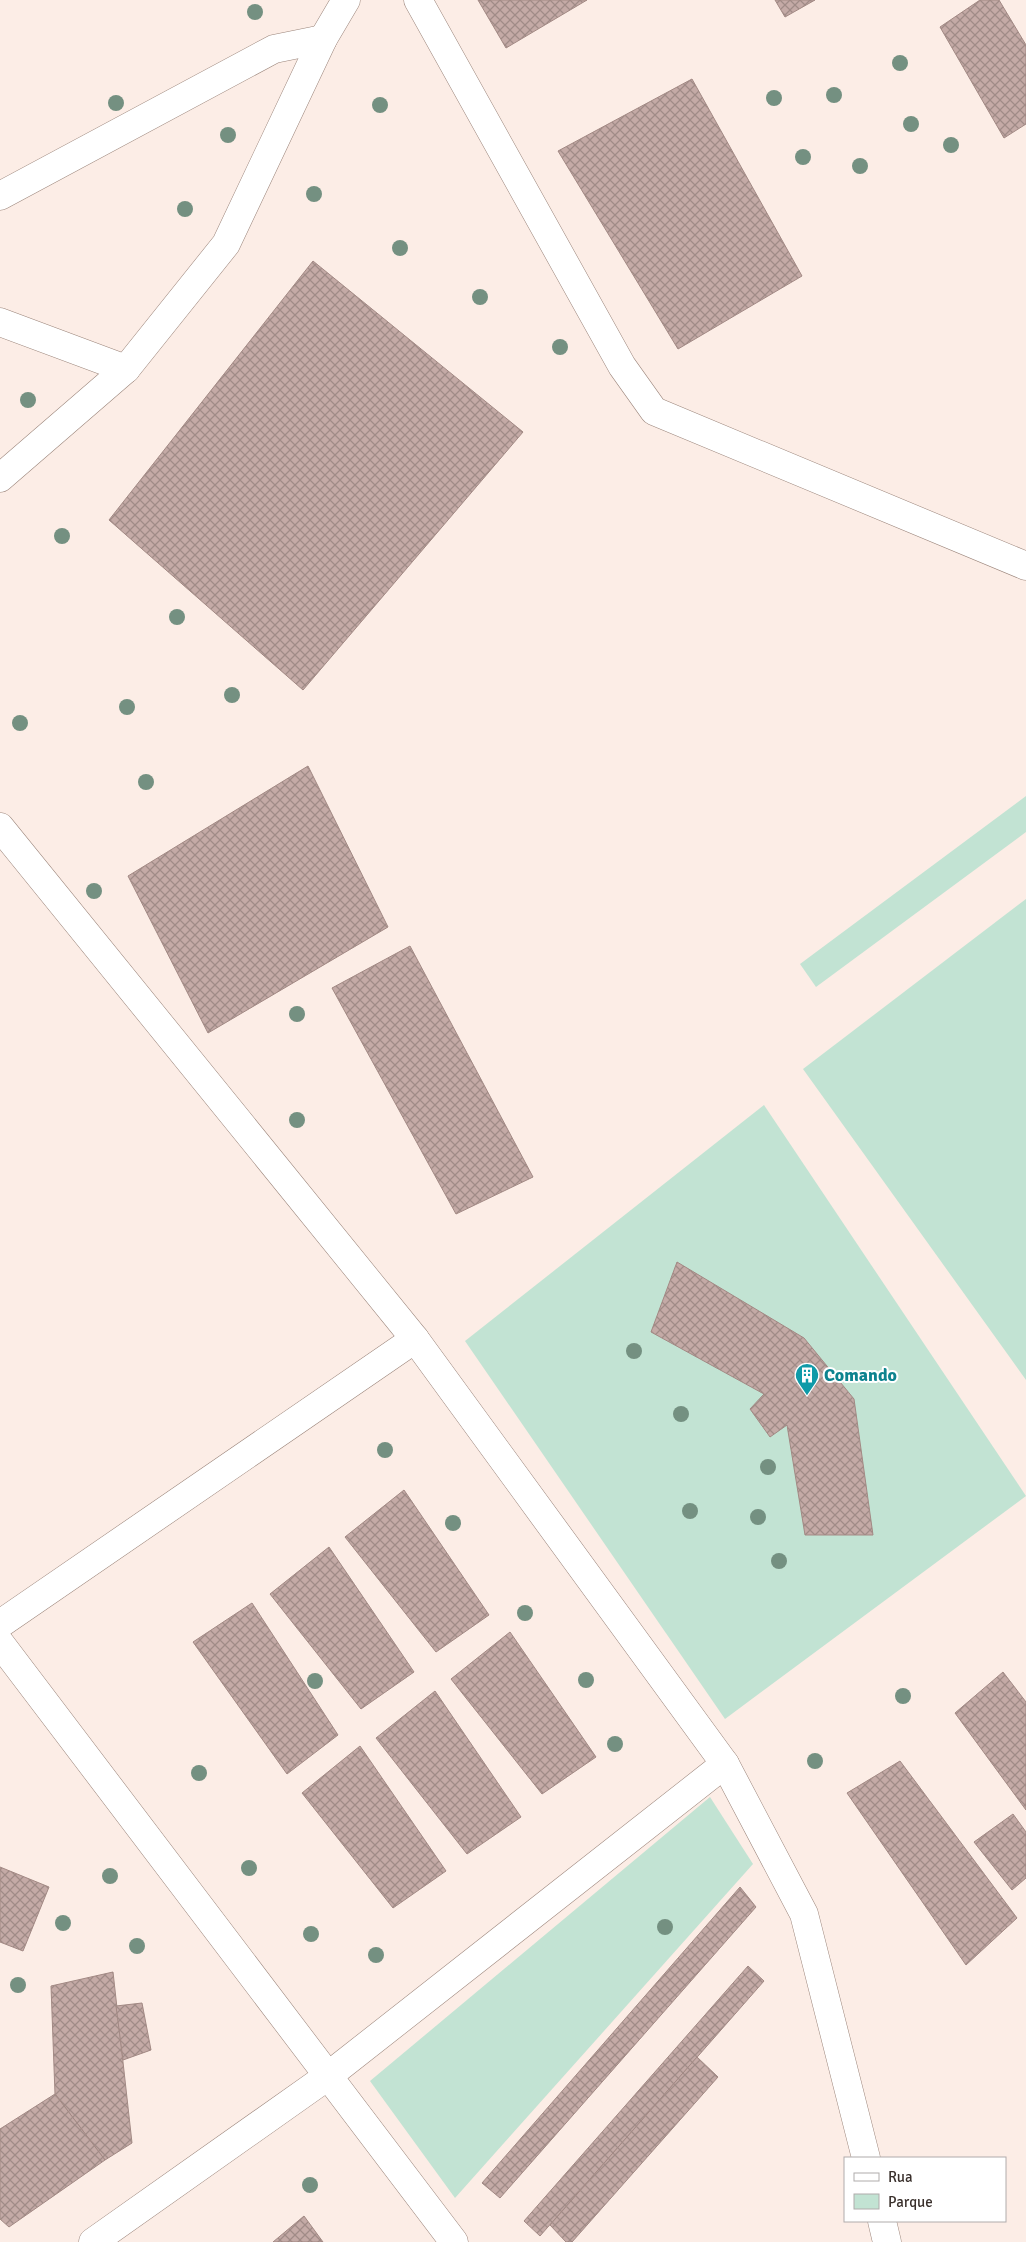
<svg xmlns="http://www.w3.org/2000/svg" width="1026" height="2242" viewBox="0 0 1026 2242" font-family="Signika,sans-serif">
<style>
.green{fill:#c2e3d3}
.building{fill:url(#building-cross-hatch);stroke:#a28984}
.lines{fill:none;stroke-linecap:round;stroke-linejoin:round}
.minor-casing{stroke:#9b857b;stroke-width:29}
.minor{stroke:#fff;stroke-width:28}
.tree{fill:#749081}
.labels{text-anchor:middle;stroke-width:4;stroke-linejoin:round;paint-order:stroke}
.culture-label{font-size:18px;font-weight:bold;fill:#0d838f;stroke:#fff;text-anchor:start}
</style>
<defs>
<pattern id="building-cross-hatch" width="8" height="8" patternUnits="userSpaceOnUse" patternTransform="scale(1.25)"><rect width="8" height="8" fill="#c4aaa6"/><path d="M0 0l8 8M0 8l8-8" fill="none" stroke="#a08b87"/></pattern>
</defs>
<rect width="100%" height="100%" fill="#fcede6"/>
<g class="green">
<path d="M1026,796V832L816,987L800,964Z"/>
<path d="M1026,899V1380L803,1069Z"/>
<path d="M764,1105L1026,1496L725,1719L465,1341Z"/>
<path d="M710,1797L753,1864L455,2198L370,2081Z"/>
</g>
<g class="building">
<path d="M478,0H587L506,48Z"/>
<path d="M775,0H815L785,17Z"/>
<path d="M980,0H999L1026,45V124L1004,138L940,27Z"/>
<path d="M692,79L802,276L678,349L558,151Z"/>
<path d="M313,261L523,432L303,690L109,520Z"/>
<path d="M308,766L388,927L208,1033L128,876Z"/>
<path d="M410,946L533,1177L456,1214L332,988Z"/>
<path d="M677,1262L804,1338L854,1399L873,1535H805L787,1425L770,1437L750,1409L764,1394L651,1332Z"/>
<path d="M404,1490L489,1615L436,1652L345,1537Z"/>
<path d="M329,1547L414,1672L361,1709L270,1594Z"/>
<path d="M252,1603L338,1735L287,1774L193,1642Z"/>
<path d="M510,1632L596,1757L542,1794L451,1679Z"/>
<path d="M1003,1672L1026,1702V1810L955,1713Z"/>
<path d="M435,1691L521,1817L467,1854L376,1738Z"/>
<path d="M360,1746L446,1871L393,1908L302,1793Z"/>
<path d="M900,1761L1017,1918L966,1965L847,1793Z"/>
<path d="M1013,1814L1026,1832V1878L1012,1890L974,1842Z"/>
<path d="M0,1867L49,1887L23,1951L0,1942Z"/>
<path d="M740,1887L756,1907L500,2198L482,2183Z"/>
<path d="M748,1966L764,1981L540,2236L524,2221Z"/>
<path d="M113,1972L132,2143L105,2160L55,2094L51,1986Z"/>
<path d="M142,2003L151,2050L123,2060L116,2006Z"/>
<path d="M697,2057L718,2077L572,2242H566L550,2225Z"/>
<path d="M55,2094L105,2160L9,2227L0,2219V2129Z"/>
<path d="M304,2216L323,2242H273Z"/>
</g>
<g class="lines">
<g class="minor-casing">
<g id="minor">
<path d="M418,0L622,366L654,411L1026,566"/>
<path d="M0,196L274,49L323,39"/>
<path d="M0,322L126,369"/>
<path d="M0,478L126,369L226,244L323,39L346,0"/>
<path d="M0,827L415,1339L725,1764L804,1914L866,2158"/>
<path d="M0,1624L415,1339"/>
<path d="M0,1643L454,2242"/>
<path d="M882,2221L887,2242"/>
<path d="M93,2242L328,2076L725,1764"/>
</g>
</g>
<use href="#minor" class="minor"/>
</g>
<g class="tree">
<circle cx="255" cy="12" r="8"/>
<circle cx="900" cy="63" r="8"/>
<circle cx="834" cy="95" r="8"/>
<circle cx="774" cy="98" r="8"/>
<circle cx="116" cy="103" r="8"/>
<circle cx="380" cy="105" r="8"/>
<circle cx="911" cy="124" r="8"/>
<circle cx="228" cy="135" r="8"/>
<circle cx="951" cy="145" r="8"/>
<circle cx="803" cy="157" r="8"/>
<circle cx="860" cy="166" r="8"/>
<circle cx="314" cy="194" r="8"/>
<circle cx="185" cy="209" r="8"/>
<circle cx="400" cy="248" r="8"/>
<circle cx="480" cy="297" r="8"/>
<circle cx="560" cy="347" r="8"/>
<circle cx="28" cy="400" r="8"/>
<circle cx="62" cy="536" r="8"/>
<circle cx="177" cy="617" r="8"/>
<circle cx="232" cy="695" r="8"/>
<circle cx="127" cy="707" r="8"/>
<circle cx="20" cy="723" r="8"/>
<circle cx="146" cy="782" r="8"/>
<circle cx="94" cy="891" r="8"/>
<circle cx="297" cy="1014" r="8"/>
<circle cx="297" cy="1120" r="8"/>
<circle cx="634" cy="1351" r="8"/>
<circle cx="681" cy="1414" r="8"/>
<circle cx="385" cy="1450" r="8"/>
<circle cx="768" cy="1467" r="8"/>
<circle cx="690" cy="1511" r="8"/>
<circle cx="758" cy="1517" r="8"/>
<circle cx="453" cy="1523" r="8"/>
<circle cx="779" cy="1561" r="8"/>
<circle cx="525" cy="1613" r="8"/>
<circle cx="586" cy="1680" r="8"/>
<circle cx="315" cy="1681" r="8"/>
<circle cx="903" cy="1696" r="8"/>
<circle cx="615" cy="1744" r="8"/>
<circle cx="815" cy="1761" r="8"/>
<circle cx="199" cy="1773" r="8"/>
<circle cx="249" cy="1868" r="8"/>
<circle cx="110" cy="1876" r="8"/>
<circle cx="63" cy="1923" r="8"/>
<circle cx="665" cy="1927" r="8"/>
<circle cx="311" cy="1934" r="8"/>
<circle cx="137" cy="1946" r="8"/>
<circle cx="376" cy="1955" r="8"/>
<circle cx="18" cy="1985" r="8"/>
<circle cx="310" cy="2185" r="8"/>
</g>
<defs>
<g id="building-pin" transform="scale(1.25)"><path d="M0 17L-7.5 6A9.5 9.5 0 1 1 7.5 6Z" fill="#0f9aa8" stroke="#fff"/><path d="M-4-6H4V6H1V3H-1V6H-4ZM-2.5-4.3h1.7v1.8h-1.7ZM.8-4.3h1.7v1.8H.8ZM-2.5-1h1.7V.8h-1.7ZM.8-1h1.7V.8H.8Z" fill="#fff"/></g>
</defs>
<g fill-rule="evenodd">
<use href="#building-pin" x="807" y="1375"/>
</g>
<g class="labels">
<g class="culture-label">
<text x="824" y="1381">Comando</text>
</g>
</g>
<rect x="844" y="2157" width="162" height="65" fill="#ffffff" stroke="#b0acab"/>
<rect x="854" y="2173" width="25" height="8" fill="#ffffff" stroke="#b0acab"/>
<text x="888" y="2182" font-size="15" fill="#3a302c">Rua</text>
<rect x="854" y="2194" width="25" height="15" fill="#c2e3d3" stroke="#b0acab"/>
<text x="888" y="2207" font-size="15" fill="#3a302c">Parque</text>
</svg>
